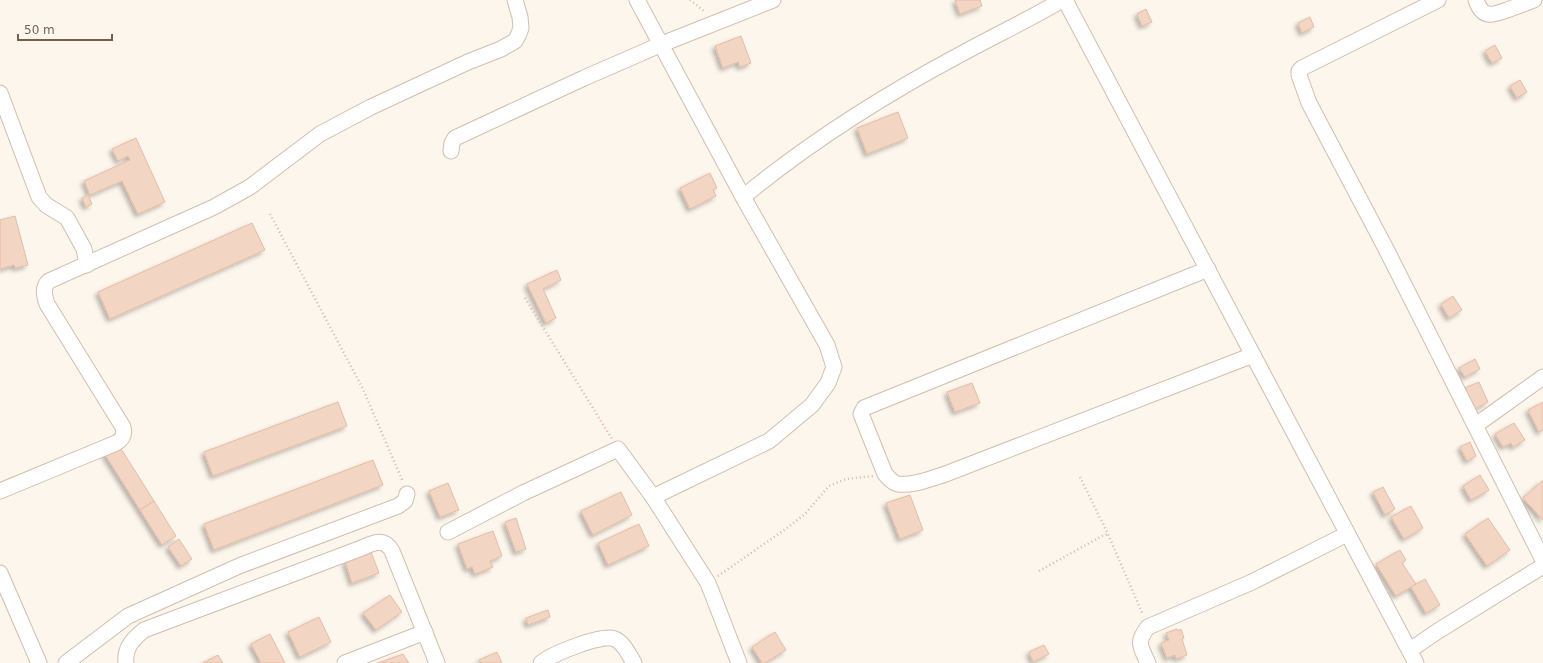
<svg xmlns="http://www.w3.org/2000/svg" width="1543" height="663" viewBox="0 0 1543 663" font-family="'DejaVu Sans',sans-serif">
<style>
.building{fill:#f3d5c3;stroke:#e6bba3;filter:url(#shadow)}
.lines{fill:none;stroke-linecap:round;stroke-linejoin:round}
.minor-casing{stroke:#d1beb0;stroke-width:17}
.path{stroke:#d9b8a5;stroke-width:2.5;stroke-dasharray:1 3;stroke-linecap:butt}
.minor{stroke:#fff;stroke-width:15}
</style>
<defs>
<filter id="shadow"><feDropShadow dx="-3" dy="3" stdDeviation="2" flood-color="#0004"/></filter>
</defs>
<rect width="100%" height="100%" fill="#fdf6ec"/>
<g class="building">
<path d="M955,0H980L982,6L960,14Z"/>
<path d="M1146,9L1152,22L1142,26L1137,14Z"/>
<path d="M1310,17L1314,27L1302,33L1298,23Z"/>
<path d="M741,36L751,63L740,67L738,62L723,68L715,46Z"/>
<path d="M1495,45L1502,58L1492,63L1485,51Z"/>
<path d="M1520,80L1527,92L1517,98L1510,86Z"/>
<path d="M898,112L908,138L867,154L857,128Z"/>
<path d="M136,138L165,202L138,214L122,181L90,195L84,181L130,160L128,156L118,161L112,149Z"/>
<path d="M710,173L717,188L713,190L716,196L690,209L680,188Z"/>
<path d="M88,195L92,204L86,207L82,198Z"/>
<path d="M15,216L28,265L15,268L14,265L0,269V220Z"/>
<path d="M252,223L265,250L110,319L98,292Z"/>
<path d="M557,270L561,280L543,289L556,318L546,323L527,284Z"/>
<path d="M1453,296L1462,310L1449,318L1441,304Z"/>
<path d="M1475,359L1480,369L1465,377L1459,368Z"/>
<path d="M1479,382L1488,402L1475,409L1465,388Z"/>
<path d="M972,383L980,403L955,412L947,392Z"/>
<path d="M338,402L347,426L213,476L204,452Z"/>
<path d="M1543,402V430L1539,432L1528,410Z"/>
<path d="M1514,423L1525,440L1513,447L1511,443L1503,447L1495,434Z"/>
<path d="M1470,442L1476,456L1467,461L1460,447Z"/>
<path d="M118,444L154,501L140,510L104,453Z"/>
<path d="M373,460L383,485L214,550L204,524Z"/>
<path d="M1480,475L1489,490L1471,500L1463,486Z"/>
<path d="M1543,480V520L1523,498Z"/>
<path d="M448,483L459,510L440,517L429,491Z"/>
<path d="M1383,487L1395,509L1385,515L1373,492Z"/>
<path d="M621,492L632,515L593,535L581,511Z"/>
<path d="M910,495L923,530L900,539L886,503Z"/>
<path d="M154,501L176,536L162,545L140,510Z"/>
<path d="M1411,506L1423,528L1404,539L1391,517Z"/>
<path d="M516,518L526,549L516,552L505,522Z"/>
<path d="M1488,518L1510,550L1487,566L1465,534Z"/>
<path d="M639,524L649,546L608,565L598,543Z"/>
<path d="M493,531L502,556L490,561L493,567L475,574L472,567L467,569L458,544Z"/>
<path d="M179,539L192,559L181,566L168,547Z"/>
<path d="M1400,550L1406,560L1402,563L1416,584L1396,596L1376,564Z"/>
<path d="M371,552L379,573L352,583L345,561Z"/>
<path d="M1425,579L1440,605L1426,613L1411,587Z"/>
<path d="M390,595L402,612L376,630L363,613Z"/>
<path d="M548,610L550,617L528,625L526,618Z"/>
<path d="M319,617L331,642L300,657L288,632Z"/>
<path d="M1177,629L1178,631L1181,629L1184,638L1182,639L1187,655L1176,659L1175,655L1167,658L1161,643L1169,640L1166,633Z"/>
<path d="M775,632L786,650L765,663H762L752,647Z"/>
<path d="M270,634L285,663H261L251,644Z"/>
<path d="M1044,645L1049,654L1033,662L1029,652Z"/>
<path d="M497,652L502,663H481L479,660Z"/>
<path d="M403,654L409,663H378Z"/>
<path d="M218,655L223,663H203Z"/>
</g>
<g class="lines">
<g class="minor-casing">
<g id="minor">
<path d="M637,0L743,197L827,345L834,367L828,383L812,405L769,441L653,497"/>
<path d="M1065,0L1416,663"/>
<path d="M1438,0L1302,68L1299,71V75L1309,103L1385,247L1543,560"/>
<path d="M1476,0C1478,6 1482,13 1488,14C1495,16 1525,3 1534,0"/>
<path d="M0,93L39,197L46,205L67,218L84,249L87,265"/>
<path d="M451,151L452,143L455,138L584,78L662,44L773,0"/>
<path d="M743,197C811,141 886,94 963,53C996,35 1030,19 1062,0"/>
<path d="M1208,269L864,408L861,414L885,474C889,478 892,483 898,484C913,486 929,479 943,475L1253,355"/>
<path d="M1476,425L1543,377"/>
<path d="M0,491L116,443C123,439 125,435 123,427L47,304C44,296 42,287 49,281L214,207L250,187L320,134L371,107L468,62L501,49L515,41L518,36L521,28L520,17L515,0"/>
<path d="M448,532L523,493L618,449L653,497L708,583L739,663"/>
<path d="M0,573L39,663"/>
<path d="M1410,650L1438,631L1543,566"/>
<path d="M66,663L128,616L239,566L398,506L405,501L407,494"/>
<path d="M126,663C124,648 133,639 144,630L359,549C372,544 383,536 392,551L437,663"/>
<path d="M345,663L425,632"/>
<path d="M541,663C552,654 603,633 615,639C624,643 629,655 634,663"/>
<path d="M1148,663C1140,646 1136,642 1148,627L1252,582L1347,534"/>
</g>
</g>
<g class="path">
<path d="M690,0L705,12"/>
<path d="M270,214L363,389L403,482"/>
<path d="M525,298L612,439"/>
<path d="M1080,477L1108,534L1143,615"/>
<path d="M1039,571L1102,536L1108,534"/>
<path d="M718,576L787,528L805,514L829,486L846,479L873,476"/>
</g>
<use href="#minor" class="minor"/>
</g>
<path d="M18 34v6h94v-6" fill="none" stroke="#7a5c4d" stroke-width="2"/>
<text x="24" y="34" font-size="12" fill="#7a5c4d" stroke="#fffaf3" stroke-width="3" paint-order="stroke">50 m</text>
</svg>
